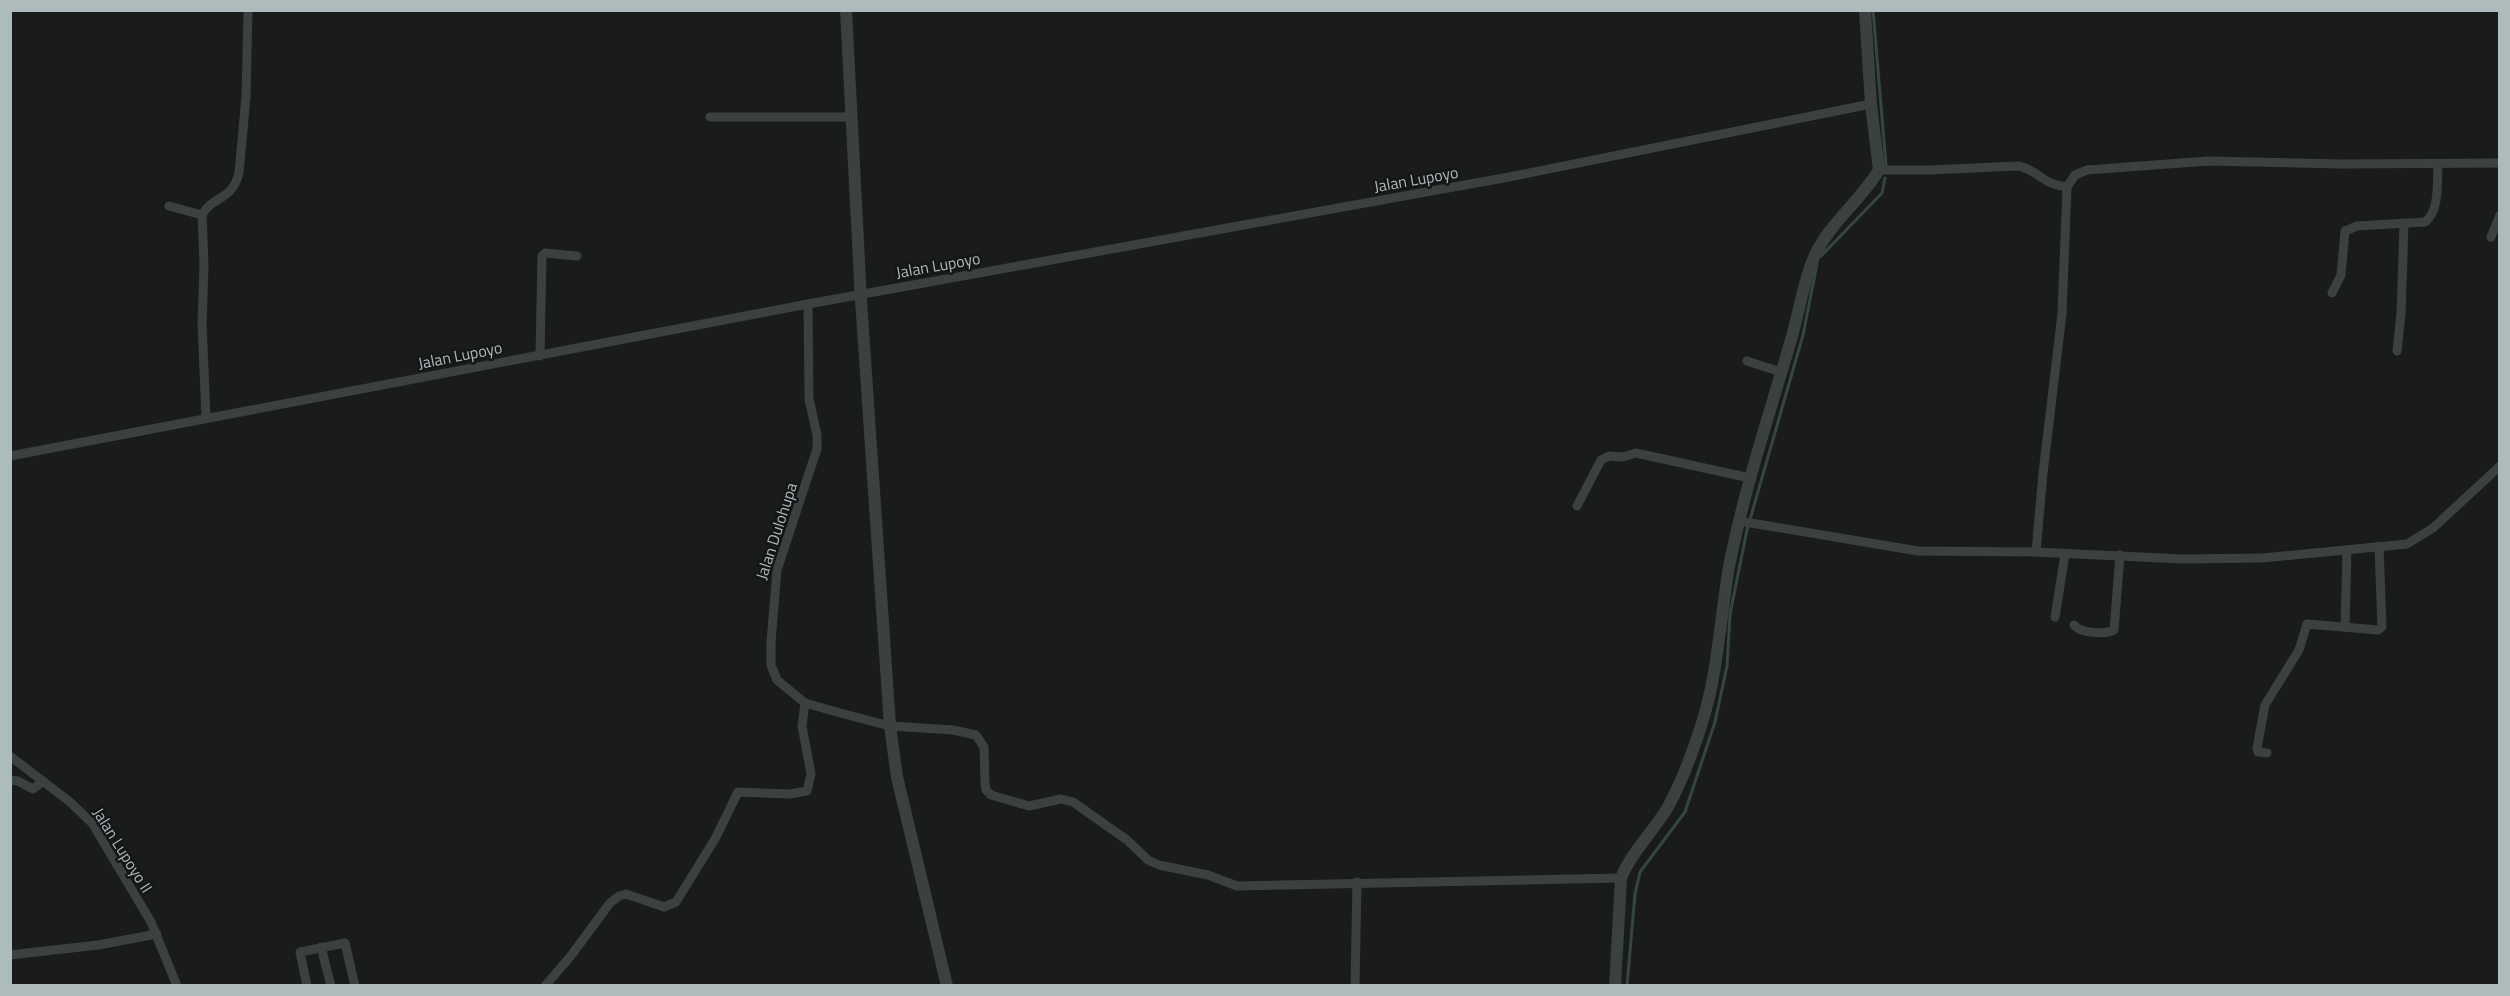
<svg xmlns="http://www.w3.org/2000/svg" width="2510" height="996" viewBox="0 0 2510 996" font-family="'Titillium Web',sans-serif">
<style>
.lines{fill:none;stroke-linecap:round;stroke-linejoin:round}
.stream{stroke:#334641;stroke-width:3}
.minor{stroke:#3b4041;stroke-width:9}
.tertiary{stroke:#3b4041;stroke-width:12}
.labels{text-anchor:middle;stroke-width:5;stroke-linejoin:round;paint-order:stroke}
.street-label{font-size:16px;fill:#adbbbc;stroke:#151717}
</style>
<rect width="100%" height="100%" fill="#1a1c1c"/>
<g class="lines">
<g class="stream">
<path d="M1873,10L1886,165"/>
<path d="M1821,256L1882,193L1885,178"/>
<path d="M1627,986L1635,894L1640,872L1685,812L1715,722L1727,666L1730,614L1747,530L1803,335L1817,264"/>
</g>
<g class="minor">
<path d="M710,117H852"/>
<path d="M1879,170H1929L2018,166C2037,169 2043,185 2067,187L2075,175L2087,170L2208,161L2340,164L2500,163"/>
<path d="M169,206L202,215"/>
<path d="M2491,237L2500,215"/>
<path d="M2332,293L2341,275L2345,231L2357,226L2425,222C2440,211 2437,181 2438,164"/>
<path d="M808,304L809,399L817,435V449L777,570L771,642V665L777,680L805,703L844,714L890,726L953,730L976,735L984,747L985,783L986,790L991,795L1029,806L1061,799L1073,802L1127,840L1148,860L1159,865L1208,875L1237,886L1621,878"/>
<path d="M2397,351L2401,314L2404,224"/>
<path d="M540,356L542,256L545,253L577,256"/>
<path d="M1747,361L1781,372"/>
<path d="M206,417L202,324L204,265L202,215C212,196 232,201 239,173L246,97L248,10"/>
<path d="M10,456L808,304L1509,177L1871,104"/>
<path d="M1577,506L1601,460L1609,456L1623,457L1636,453L1750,478"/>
<path d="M1739,521L1918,551L2036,552L2182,559L2262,558L2407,544L2433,528L2500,466"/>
<path d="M2036,552L2043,473L2062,314L2067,187"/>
<path d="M2055,617L2065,554"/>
<path d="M2074,625C2080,633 2105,635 2114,630L2120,555"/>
<path d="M2345,626L2347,550"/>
<path d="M2267,753L2258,752L2257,748L2265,705L2299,650L2307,624L2378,630L2382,627L2379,546"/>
<path d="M10,756L70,802L92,823L151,922L177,986"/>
<path d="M10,780L18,781L33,789L43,781"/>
<path d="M321,947L331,986"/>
<path d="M10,955L98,945L157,934"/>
<path d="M307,986L300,952L345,943L355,986"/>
<path d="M545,986L570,957L610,903L619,896L626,894L664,907L676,902L715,839L738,792L790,794L807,791L811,774L802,726L805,703"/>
<path d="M1355,986L1357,882"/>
</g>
<g class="tertiary">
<path d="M846,10L861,300L890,726L897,777L947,986"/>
<path d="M1615,986L1621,878C1632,851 1653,832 1668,807C1682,781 1693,752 1702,723C1718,673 1720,619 1729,567C1744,490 1769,415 1791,340C1799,313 1803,283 1814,257C1829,224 1860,201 1879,170L1871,104L1865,10"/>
</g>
</g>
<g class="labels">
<g class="street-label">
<text transform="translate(1416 179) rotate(-10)" y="6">Jalan Lupoyo</text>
<text transform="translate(938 265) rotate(-10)" y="6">Jalan Lupoyo</text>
<text transform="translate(460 355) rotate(-11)" y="6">Jalan Lupoyo</text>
<text transform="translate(776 531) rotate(-72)" y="6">Jalan Dulohupa</text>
<text transform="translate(123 850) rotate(58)" y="6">Jalan Lupoyo II</text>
</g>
</g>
<rect width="2510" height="996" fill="none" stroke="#adbbbc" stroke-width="24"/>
</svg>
